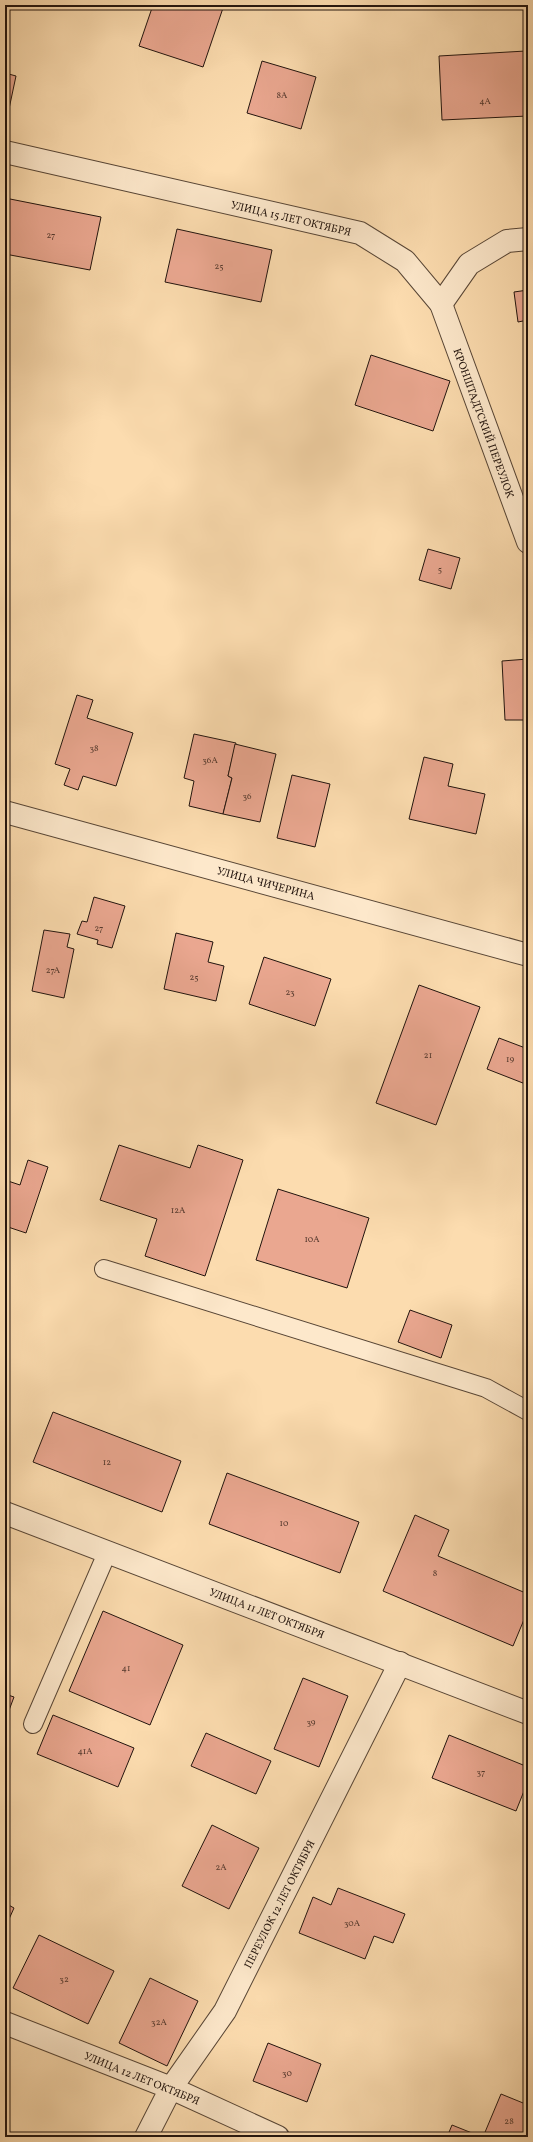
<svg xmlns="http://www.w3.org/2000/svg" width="533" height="2142" viewBox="0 0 533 2142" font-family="Vollkorn,serif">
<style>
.building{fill:#eaa790;stroke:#22140e}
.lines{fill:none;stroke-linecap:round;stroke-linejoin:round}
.service-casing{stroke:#584636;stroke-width:20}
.minor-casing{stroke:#584636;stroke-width:24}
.tertiary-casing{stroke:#584636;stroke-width:24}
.service{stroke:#fde8cb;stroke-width:18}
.minor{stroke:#fde8cb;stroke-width:22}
.tertiary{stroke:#fde8cb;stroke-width:22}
.labels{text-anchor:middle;stroke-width:3;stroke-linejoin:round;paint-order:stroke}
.number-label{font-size:9px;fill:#54392e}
.street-label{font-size:11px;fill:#22140e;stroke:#fde8cb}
</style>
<rect width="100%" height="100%" fill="#fcdcaf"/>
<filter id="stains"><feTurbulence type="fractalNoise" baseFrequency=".005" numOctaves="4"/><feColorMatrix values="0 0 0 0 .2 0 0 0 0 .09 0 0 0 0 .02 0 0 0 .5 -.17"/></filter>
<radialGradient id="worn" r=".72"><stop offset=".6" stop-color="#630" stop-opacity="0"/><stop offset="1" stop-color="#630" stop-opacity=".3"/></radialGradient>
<g class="building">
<path d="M153,5H224L203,67L139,46Z"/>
<path d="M526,51L528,116L442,120L439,56Z"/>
<path d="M262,61L316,77L301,129L247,113Z"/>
<path d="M5,73L16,76L6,123H5Z"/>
<path d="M5,198L101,217L90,270L5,254Z"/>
<path d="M177,229L272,250L261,302L165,282Z"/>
<path d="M528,290V320L518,322L514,292Z"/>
<path d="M371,355L450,381L433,431L355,405Z"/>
<path d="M428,549L460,558L451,589L419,580Z"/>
<path d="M528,659V720H505L502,661Z"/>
<path d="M77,695L93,700L87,718L133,733L116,786L83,776L78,790L64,785L70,769L55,764Z"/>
<path d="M194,734L236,743L228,776L232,778L223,814L189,806L194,781L184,778Z"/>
<path d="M235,744L276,754L260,822L223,814L232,778L228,776Z"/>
<path d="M424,757L453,764L448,786L485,794L476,834L409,819Z"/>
<path d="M292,775L330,784L315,847L277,838Z"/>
<path d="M94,897L125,906L112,948L97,944L98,940L77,934L82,921L87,922Z"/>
<path d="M44,930L70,934L67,947L74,949L64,998L32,991Z"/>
<path d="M176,933L213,942L208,962L224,966L216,1001L164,989Z"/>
<path d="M264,957L331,979L315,1026L249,1004Z"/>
<path d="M419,985L480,1007L436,1125L376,1103Z"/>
<path d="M499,1038L528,1049V1085L487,1069Z"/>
<path d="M119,1145L190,1168L198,1145L243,1160L205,1276L145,1256L157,1219L100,1200Z"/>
<path d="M28,1160L48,1167L26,1233L5,1226V1180L20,1185Z"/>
<path d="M278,1189L369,1218L347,1288L256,1260Z"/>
<path d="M410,1310L452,1325L441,1358L398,1342Z"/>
<path d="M53,1412L181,1461L162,1512L33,1462Z"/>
<path d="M227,1473L359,1522L340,1573L209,1524Z"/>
<path d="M415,1515L449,1530L438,1556L528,1594V1610L513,1646L383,1591Z"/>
<path d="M103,1611L183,1645L150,1725L69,1691Z"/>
<path d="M303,1678L348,1696L319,1767L274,1749Z"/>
<path d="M5,1694L14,1697L5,1721Z"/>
<path d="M53,1715L134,1748L118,1787L37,1754Z"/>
<path d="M206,1733L271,1761L256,1794L191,1766Z"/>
<path d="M449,1735L528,1767V1781L516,1811L432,1778Z"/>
<path d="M212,1825L259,1848L229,1909L182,1886Z"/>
<path d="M338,1888L405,1914L393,1943L374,1936L365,1959L299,1933L313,1897L331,1905Z"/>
<path d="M5,1903L14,1908L5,1928Z"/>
<path d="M39,1935L114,1971L88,2024L13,1988Z"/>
<path d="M150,1978L198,2001L167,2066L119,2043Z"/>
<path d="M268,2043L321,2064L307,2102L253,2081Z"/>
<path d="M501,2094L528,2105V2137H483Z"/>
<path d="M452,2125L482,2137H447Z"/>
</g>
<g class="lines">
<g class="service-casing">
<g id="service">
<path d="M104,1269L486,1388L528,1411"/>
<path d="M33,1724L107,1553"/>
</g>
</g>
<g class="minor-casing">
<g id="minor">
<path d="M5,152L360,233L405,261L441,304L528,542"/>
<path d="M441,304L469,264L507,241L528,239"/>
<path d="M5,1513L528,1713"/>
<path d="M5,2023L171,2088L278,2137"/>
<path d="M146,2137L171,2088L225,2011L400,1663"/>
</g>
</g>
<g class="tertiary-casing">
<path id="tertiary" d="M5,812L528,955"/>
</g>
<use href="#service" class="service"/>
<use href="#minor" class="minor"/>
<use href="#tertiary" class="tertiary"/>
</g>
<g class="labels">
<g class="number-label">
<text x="282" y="98">8А</text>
<text x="485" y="104">4А</text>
<text x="51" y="238">27</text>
<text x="219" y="269">25</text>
<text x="440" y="572">5</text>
<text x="94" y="751">38</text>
<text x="210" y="763">36А</text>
<text x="247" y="799">36</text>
<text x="99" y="931">27</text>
<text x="53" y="973">27А</text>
<text x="194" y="980">25</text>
<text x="290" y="995">23</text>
<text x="428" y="1058">21</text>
<text x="510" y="1062">19</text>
<text x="178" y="1213">12А</text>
<text x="312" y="1242">10А</text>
<text x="107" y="1465">12</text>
<text x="284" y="1526">10</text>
<text x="435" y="1576">8</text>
<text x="126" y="1671">41</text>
<text x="311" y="1725">39</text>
<text x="85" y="1754">41А</text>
<text x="481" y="1775">37</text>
<text x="221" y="1870">2А</text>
<text x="352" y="1926">30А</text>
<text x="64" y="1982">32</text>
<text x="159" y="2025">32А</text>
<text x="287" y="2076">30</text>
<text x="509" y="2124">28</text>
</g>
<g class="street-label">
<text transform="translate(291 218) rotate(13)" y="4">УЛИЦА 15 ЛЕТ ОКТЯБРЯ</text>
<text transform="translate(484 423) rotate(70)" y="4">КРОНШТАДТСКИЙ ПЕРЕУЛОК</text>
<text transform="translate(266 883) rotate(15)" y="4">УЛИЦА ЧИЧЕРИНА</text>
<text transform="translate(267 1613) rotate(21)" y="4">УЛИЦА 11 ЛЕТ ОКТЯБРЯ</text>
<text transform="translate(279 1904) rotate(-63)" y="4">ПЕРЕУЛОК 12 ЛЕТ ОКТЯБРЯ</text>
<text transform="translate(142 2078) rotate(22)" y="4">УЛИЦА 12 ЛЕТ ОКТЯБРЯ</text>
</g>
</g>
<rect width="533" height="2142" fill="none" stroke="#fcdcaf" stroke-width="20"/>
<rect x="6" y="6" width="521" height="2130" fill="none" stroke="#22140e" stroke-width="2"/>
<rect x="10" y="10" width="513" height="2122" fill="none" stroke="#22140e"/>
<rect width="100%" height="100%" filter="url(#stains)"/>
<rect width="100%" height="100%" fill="url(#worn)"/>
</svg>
